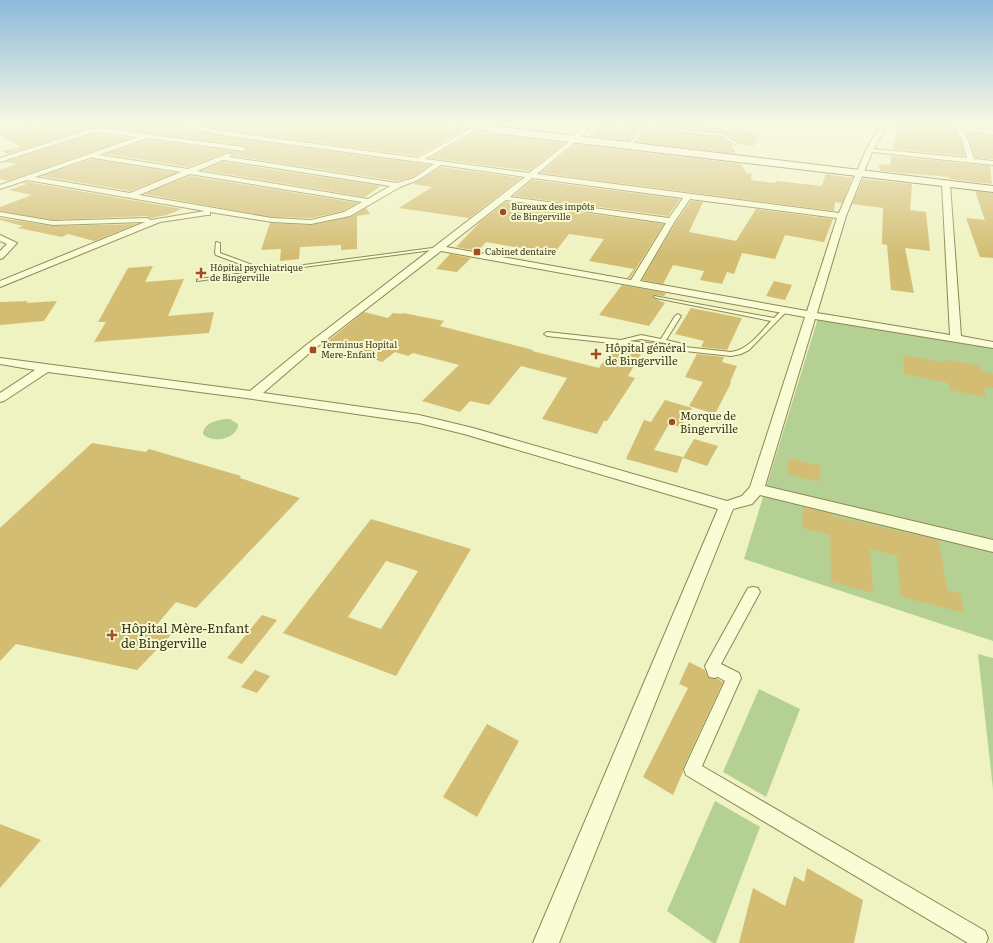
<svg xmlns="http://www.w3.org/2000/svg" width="993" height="943" viewBox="0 0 993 943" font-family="Literata,serif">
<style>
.green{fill:#b4d193}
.building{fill:#d3bd73;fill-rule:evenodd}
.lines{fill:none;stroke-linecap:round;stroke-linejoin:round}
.service-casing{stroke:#8d8756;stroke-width:2}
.pedestrian-casing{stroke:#8d8756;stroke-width:2}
.minor-casing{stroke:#8d8756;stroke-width:2}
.tertiary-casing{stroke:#8d8756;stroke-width:2}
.secondary-casing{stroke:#6f673a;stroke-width:2}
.service{fill:#fafcd5;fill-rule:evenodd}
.pedestrian{fill:#fafcd5;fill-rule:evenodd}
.minor{fill:#fafcd5;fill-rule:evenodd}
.tertiary{fill:#fafcd5;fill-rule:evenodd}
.secondary{fill:#fafcd5;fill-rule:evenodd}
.poi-dot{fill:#a24d21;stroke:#f6f9d1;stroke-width:1.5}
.labels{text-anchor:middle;stroke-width:4;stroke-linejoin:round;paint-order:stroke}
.far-poi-label{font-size:9px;fill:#3b361c;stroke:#f6f9d1;text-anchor:start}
.poi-label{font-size:11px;fill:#3b361c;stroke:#f6f9d1;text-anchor:start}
.near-poi-label{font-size:13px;fill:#3b361c;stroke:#f6f9d1;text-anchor:start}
</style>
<rect width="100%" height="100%" fill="#eff2c1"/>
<g class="green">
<path d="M819,315L993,348V641L744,559Z"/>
<path d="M224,419H230L238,424C238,439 212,444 203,434C204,423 215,421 224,419Z"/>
<path d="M978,654L993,658V789Z"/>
<path d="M759,689L800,709L766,797L723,772Z"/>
<path d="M715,801L760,827L716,943H713L667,911Z"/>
</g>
<g class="building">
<path d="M60,124H174L222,136L430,165L413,177L397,181L233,156V154L228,152L188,167L105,154L147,140L243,152L247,149L243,146L100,127L88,129L7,154L2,151L21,147L0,135V133Z"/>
<path d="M198,124H451L446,127L465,129L418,156L222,130Z"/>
<path d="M626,124H645L629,141L590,136L603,125L623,127Z"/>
<path d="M683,124L760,133L754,146L739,144V142L722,133L651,125Z"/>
<path d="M898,124H937L955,129L961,141L965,156L893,149Z"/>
<path d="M649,130L721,137L731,143L736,154L636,142Z"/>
<path d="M965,131L993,136V159L975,158L969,140Z"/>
<path d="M475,132L491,134L565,143L529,171L430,158Z"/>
<path d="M91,134H100L132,138L8,181L0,179V170L17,164L5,162Z"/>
<path d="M575,144L741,164L746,173L752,174L751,180L775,183L776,181L822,186L826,174L852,178L842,203L835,202L834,211L541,173Z"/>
<path d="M892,156L990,166L992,184L949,179V177L880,171L879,164L890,165Z"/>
<path d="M92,159H94L176,173L130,191L41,176Z"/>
<path d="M223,162L381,186L365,197L202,170Z"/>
<path d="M441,167L521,178L469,218L399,208L432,187L413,184Z"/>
<path d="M190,176L358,203L343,211L311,218L272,217L144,194Z"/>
<path d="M863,179L912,184L910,210L926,212L930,251L905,248L914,293L891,290L887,245L882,244L883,208L852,204Z"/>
<path d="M532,180L680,199L668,216L514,196Z"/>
<path d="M27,182L182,209L167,215L151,218L147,216L53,220L0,211V207L32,195L9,190L27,184L22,183Z"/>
<path d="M975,191L993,193V258L980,257L966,218L985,220Z"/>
<path d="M691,201L703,202L689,232L736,241L756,209L833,219L824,242L785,235L775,259L742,253L734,274L727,272L722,284L700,280L704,271L673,265L663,284L642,280L676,222Z"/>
<path d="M506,202L664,224L630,278H627L634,269L589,261L604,239L569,234L552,256L530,252L532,250L486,242L478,251L456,247L480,222Z"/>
<path d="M366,208L370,214L357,216V249L341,250V245L300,247L299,259L280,261L281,249L261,250L270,223L311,225L350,217Z"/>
<path d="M0,218L53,226L137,224L94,241L68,234L62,237L18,228L23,226L0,220Z"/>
<path d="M450,254L471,258L457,272L436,269Z"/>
<path d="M153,266L145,282L184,279L168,316L214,312L209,333L94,342L106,322H98L128,268Z"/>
<path d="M774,281L792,285L785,300L766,296Z"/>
<path d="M622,285L666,293L664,296L653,295V298L665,303L649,326L599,315Z"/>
<path d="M28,301L26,303L57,301L44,321L0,325V302Z"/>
<path d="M691,308L742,318L727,350L701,347L704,341L675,334Z"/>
<path d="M364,312L388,318L393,313L401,314L403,313L444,321L440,326L533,350L532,351L599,368L613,347L641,354L628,376L635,378L607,421H604L597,434L542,419L567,378L521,366L489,405L470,401L460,412L422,401L459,365L413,353L408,356L395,352L382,362L355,352L362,348L328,341Z"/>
<path d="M697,354L724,357L722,362L737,366L730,382L731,383L715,414L689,406L703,382L685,377Z"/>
<path d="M903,355L945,363V359L980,366L981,371L993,374V388L984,387L986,397L949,390V383L904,374Z"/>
<path d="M665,400L692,408L681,427L669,424L654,450L683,457L677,473L626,459L644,420L651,422Z"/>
<path d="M694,439L718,446L707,466L683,458Z"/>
<path d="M92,443L146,452L149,449L241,476L240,478L300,498L196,608L176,602L154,628L171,635L137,670L16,644L0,661V528Z"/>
<path d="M789,458L821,466L819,482L787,474Z"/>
<path d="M803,507L832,514V516L939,540L947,590L960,593L964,613L901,597L897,556L870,549L873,593L831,582L830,535L802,528Z"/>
<path d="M371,519L471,549L396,676L283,633ZM386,561L418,571L381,629L348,617Z"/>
<path d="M262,615L277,620L242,664L227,658Z"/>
<path d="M689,662L705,670L709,678L718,679L723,682L683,768V772L673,795L643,777L688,688L679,684Z"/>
<path d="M255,670L270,676L257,693L241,687Z"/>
<path d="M487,724L519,741L477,817L443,797Z"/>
<path d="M0,824L41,840L0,888Z"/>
<path d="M807,868L863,900L854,943H739L753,888L785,906L794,876L804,882Z"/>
</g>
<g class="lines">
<g class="service-casing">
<g id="service">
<path d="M648,124H650L649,126L722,134L738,143L735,144L721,136L648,128L629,147H627V145Z"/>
<path d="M216,242L220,243V253L266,270L440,247L442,248L440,249L197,281V280L199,279L259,271L216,255L215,253Z"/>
<path d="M654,296L774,318L783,309L788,310L749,350L741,354L731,356L547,336L544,334L547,332L621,340L641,335L661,339L675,316L678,314L681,316L666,340L683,344V346L641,339L629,341L731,352C748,350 760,333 771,321L656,298L654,297Z"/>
</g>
</g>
<g class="pedestrian-casing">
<path id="pedestrian" d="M753,587L758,588L760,592L721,664L739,673L741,678L702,766L985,931L988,938L986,943H968L686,775L684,769L725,681L718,677L714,678L709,677L705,666L748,588Z"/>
</g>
<g class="minor-casing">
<g id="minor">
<path d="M22,124H42L0,131V127Z"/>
<path d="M175,124H189L222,131L418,158L475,126L477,127V129L425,159L529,173L574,138L577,140L576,141L537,174L839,213L866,150L881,124H887L874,149L967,158L962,140L956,128L938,124H954L993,131V135L962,129L968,140L974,159L993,161V165L872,152L846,216L817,313L950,335L942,184L946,182L950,184L961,336L993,342V348L815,319L765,486L993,540V552L760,495L752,504L733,509L559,943H533L718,509L464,434L419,423L253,399L48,372L4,401L0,402V393L35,370L0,364V358L250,391L305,346L525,177L441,165L418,180L400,187L350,216L311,224L272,222L210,212V215H207L160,222L0,287V281L145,222L53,225L0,216V212L53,221L147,218L151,220L205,211L27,180L0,189V185L138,137L100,132L91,133L0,162V158L88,130L100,128L243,147L246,149L243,151L147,138L99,155L188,169L229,153L232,155L229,157L397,183L414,178L434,164L222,135ZM92,157L94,158L181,172L130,193L35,177ZM223,160L390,186L368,199L197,171ZM190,174L362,202L344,212L311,220L272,218L139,195ZM532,178L683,198L669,218L510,197ZM690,199L837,218L807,311L640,281L675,221ZM506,200L666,223L631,280L446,247ZM441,251L805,317L750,487L742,496L727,501L473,428L419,415L263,393L313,350Z"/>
<path d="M0,235L17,243L3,258L0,259V251L7,244L0,241Z"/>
</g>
</g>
<g class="tertiary-casing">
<path id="tertiary" d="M585,124H593L577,142H571V138Z"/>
</g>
<g class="secondary-casing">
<path id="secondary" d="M456,124H477L993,186V192L501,134L460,126Z"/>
</g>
<use href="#service" class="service"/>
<use href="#pedestrian" class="pedestrian"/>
<use href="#minor" class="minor"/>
<use href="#tertiary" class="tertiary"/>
<use href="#secondary" class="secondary"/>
</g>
<linearGradient id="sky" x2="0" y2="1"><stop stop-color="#8dbada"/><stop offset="0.48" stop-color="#f8f9e3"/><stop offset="1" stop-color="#f8f9e3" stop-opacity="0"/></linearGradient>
<rect width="993" height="256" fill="url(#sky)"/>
<g class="poi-dot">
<circle cx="503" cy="212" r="4"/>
<rect x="473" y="248" width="8" height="8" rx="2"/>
<path d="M199 267h4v4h4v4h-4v4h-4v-4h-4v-4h4z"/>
<rect x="309" y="346" width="8" height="8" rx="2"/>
<path d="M594 348h4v4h4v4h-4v4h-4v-4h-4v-4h4z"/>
<circle cx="672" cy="422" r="4"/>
<path d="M110 629h4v4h4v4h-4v4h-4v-4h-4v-4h4z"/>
</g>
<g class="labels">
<g class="far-poi-label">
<text x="511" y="210">Bureaux des impôts<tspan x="511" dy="10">de Bingerville</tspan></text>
<text x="485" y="255">Cabinet dentaire</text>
<text x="210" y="271">Hôpital psychiatrique<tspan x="210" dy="10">de Bingerville</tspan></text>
<text x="321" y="348">Terminus Hopital<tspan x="321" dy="10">Mere-Enfant</tspan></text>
</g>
<g class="poi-label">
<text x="605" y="352">Hôpital général<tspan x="605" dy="13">de Bingerville</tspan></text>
<text x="680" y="420">Morque de<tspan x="680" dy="13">Bingerville</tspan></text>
</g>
<g class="near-poi-label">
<text x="121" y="633">Hôpital Mère-Enfant<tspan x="121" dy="15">de Bingerville</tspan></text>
</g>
</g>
</svg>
